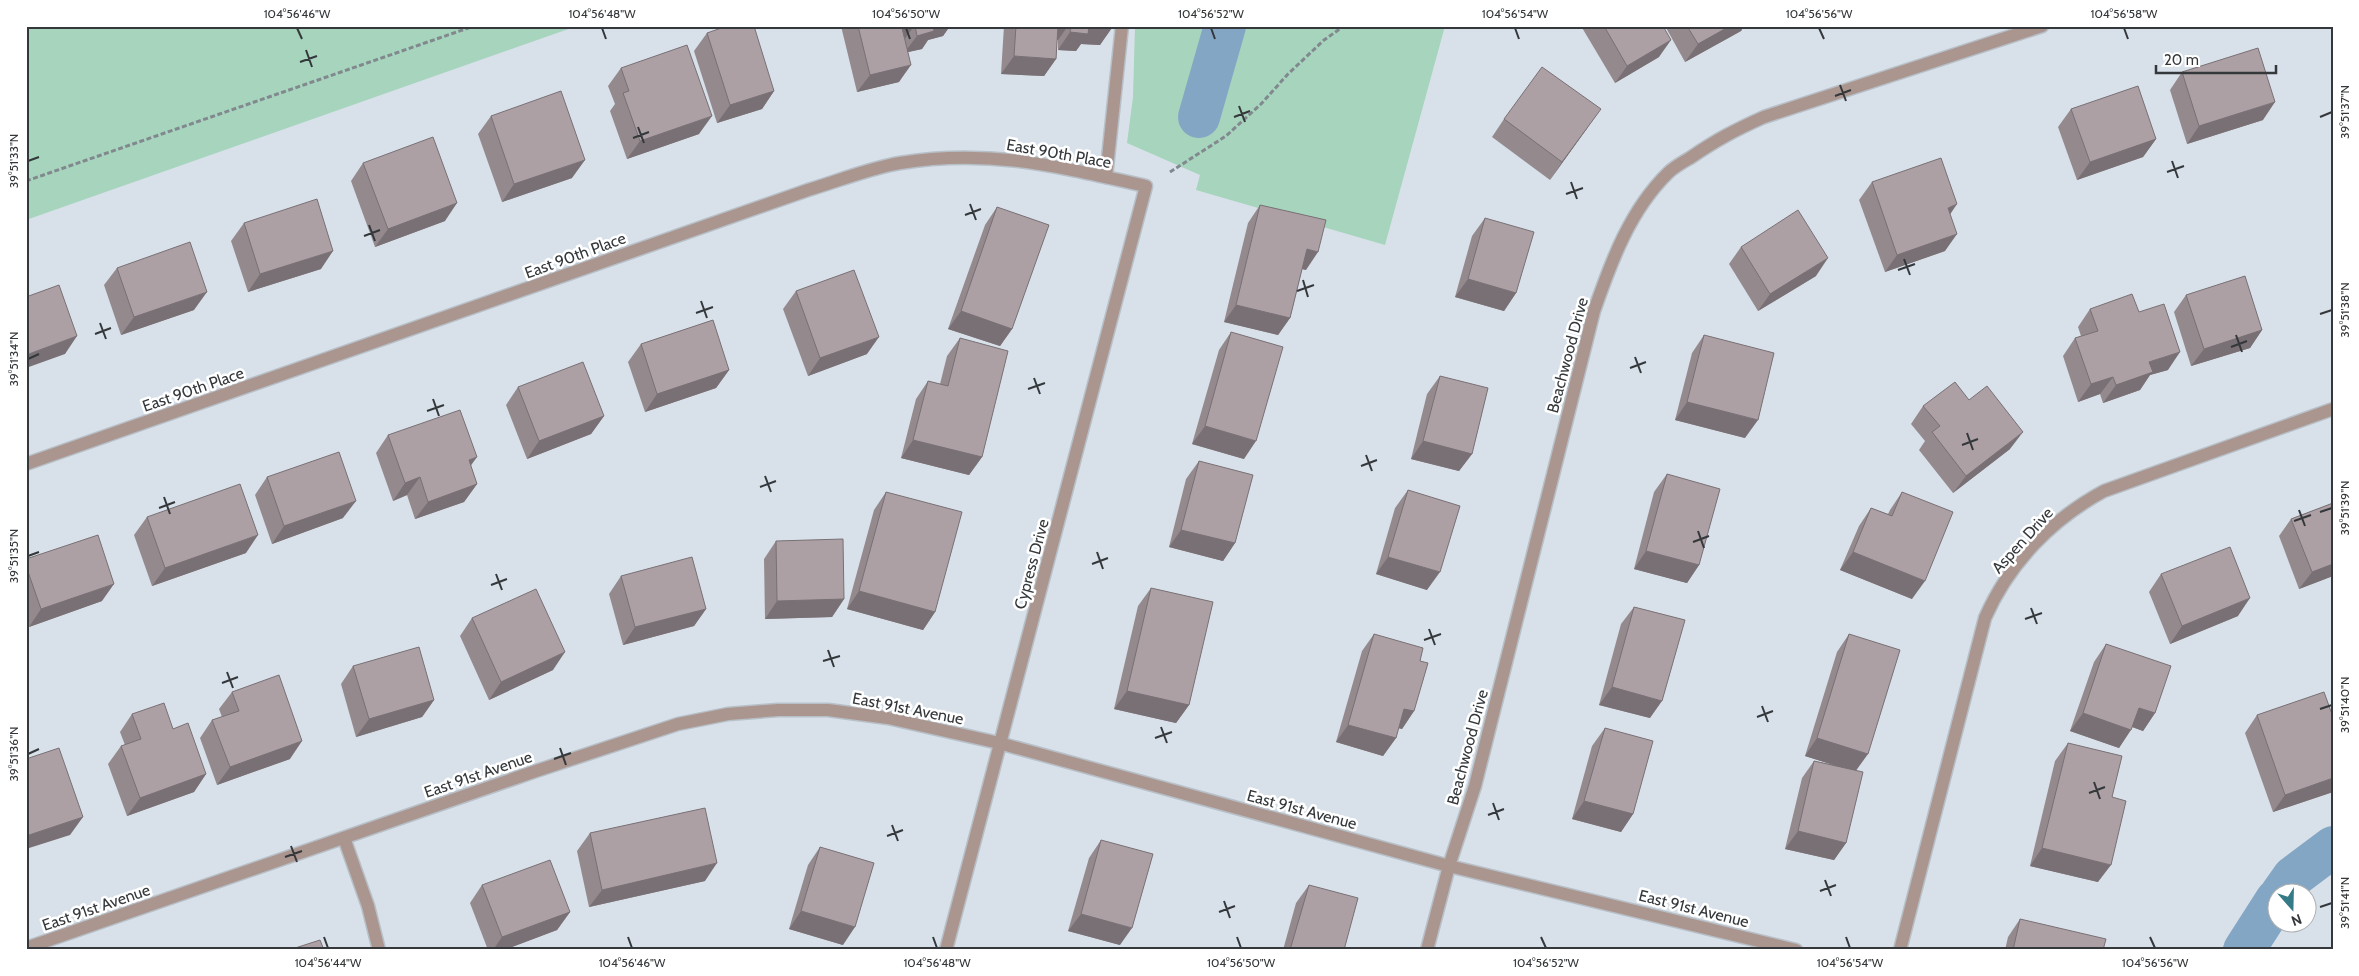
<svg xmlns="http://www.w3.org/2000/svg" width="2359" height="976" viewBox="0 0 2359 976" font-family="Cabin,sans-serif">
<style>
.green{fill:#a6d4bd}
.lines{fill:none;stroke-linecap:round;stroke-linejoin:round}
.canal{stroke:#83a6c5;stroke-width:42}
.lane-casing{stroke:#b7bfc7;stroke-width:15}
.street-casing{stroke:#b7bfc7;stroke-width:15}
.path{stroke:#81888e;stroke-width:3;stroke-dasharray:5 2.5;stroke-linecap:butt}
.lane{stroke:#ab968f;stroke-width:12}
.street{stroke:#ab968f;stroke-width:12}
.wall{fill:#948a8e}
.shaded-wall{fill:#787074}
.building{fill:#aca0a5;stroke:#787074}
.ticks{fill:none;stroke:#34383b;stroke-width:2}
.labels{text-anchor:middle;stroke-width:5;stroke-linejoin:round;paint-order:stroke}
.street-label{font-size:16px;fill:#34383b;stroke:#fff}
.neatline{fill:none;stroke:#34383b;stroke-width:2}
.ticks-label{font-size:12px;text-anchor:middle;fill:#34383b}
</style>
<rect width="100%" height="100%" fill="#d8e1ea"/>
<g class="green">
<path d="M26,26H577L26,220Z"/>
<path d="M1135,26H1445L1385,245L1196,190L1200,175L1127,143L1133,97Z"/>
</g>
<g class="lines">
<g class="canal">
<path d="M1199,117L1225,26"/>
<path d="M2281,894L2293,877L2333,847"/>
<path d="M2244,950L2276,900"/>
</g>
<g class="lane-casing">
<path id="lane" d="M1106,177L1122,26"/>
</g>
<g class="street-casing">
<g id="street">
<path d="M26,464L808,190C838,181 870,168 900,163C989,148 1060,167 1146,186L946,950"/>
<path d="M344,838L368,906L379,950"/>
<path d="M26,948L536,771L678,724L728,714L778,710H828L888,718L999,743L1449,866L1796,950"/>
<path d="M1427,950L1449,866L1475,786L1594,311C1611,262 1630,210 1668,173C1674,167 1683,162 1690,158C1716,140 1735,130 1764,117L2042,26"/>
<path d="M1900,950L1985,618C2009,563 2052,519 2104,491L2333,409"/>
</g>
</g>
<g class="path">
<path d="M1170,172L1226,136L1261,104L1288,74L1324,40L1344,26"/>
<path d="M26,181L474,26"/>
</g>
<use href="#lane" class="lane"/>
<use href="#street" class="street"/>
</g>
<g class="wall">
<path d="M841,26H950L943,36L928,40L922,49L908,52L899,82L857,92Z"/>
<path d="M1004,26H1112L1100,45L1081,44L1076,51L1058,50V40H1057L1056,59L1044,76L1001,74Z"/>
<path d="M1581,26H1663L1659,57L1615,83Z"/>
<path d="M1665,26H1744L1741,31L1685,62Z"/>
<path d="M707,33L774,91L762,109L717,123L694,51Z"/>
<path d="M621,68L699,134L627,159L610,111L615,104L608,86Z"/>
<path d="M2182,72L2263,120L2187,144L2170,90Z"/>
<path d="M2071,109L2156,139L2143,157L2077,180L2058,127Z"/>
<path d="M491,116L572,178L502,202L478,134Z"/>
<path d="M1504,119L1588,127L1550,180L1492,137Z"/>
<path d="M363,163L445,221L375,247L351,181Z"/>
<path d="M1872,182L1950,214L1945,251L1885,272L1859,200Z"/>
<path d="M1260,205L1306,270L1302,269L1290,318L1278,335L1224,322L1248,223Z"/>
<path d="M997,207L1012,329L1000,346L948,329L985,225Z"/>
<path d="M1485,218L1516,293L1504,311L1455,297L1472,236Z"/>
<path d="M244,223L321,269L248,292L231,241Z"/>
<path d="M1741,247L1816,276L1758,311L1729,264Z"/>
<path d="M117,268L194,310L121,335L104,285Z"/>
<path d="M796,291L867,354L808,376L783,309Z"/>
<path d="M2186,295L2262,330L2250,348L2191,366L2174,312Z"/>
<path d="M2090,309L2139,312L2168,370L2150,375L2140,390L2103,403L2100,394L2078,402L2063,356L2075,338L2081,336L2078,327Z"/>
<path d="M1231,332L1244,459L1192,444L1219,350Z"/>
<path d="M1704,335L1745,438L1675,420L1692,353Z"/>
<path d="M960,338L982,457L969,475L901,458L916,399L928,381L940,384L947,356Z"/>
<path d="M641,344L729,370L716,388L645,412L628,362Z"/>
<path d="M1440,376L1472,454L1459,471L1411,459L1427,394Z"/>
<path d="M518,387L604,416L591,434L527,459L506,405Z"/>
<path d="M1969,400L2010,449L1953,493L1919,450L1925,441L1911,424L1923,406Z"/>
<path d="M388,435L471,466L477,484L464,502L415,519L407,495L393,501L376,453Z"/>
<path d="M1199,461L1235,543L1223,561L1169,547L1186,479Z"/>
<path d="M1667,474L1699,565L1687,583L1634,569L1654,492Z"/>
<path d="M267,477L343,518L272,544L255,495Z"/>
<path d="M1408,490L1427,590L1376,574L1395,508Z"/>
<path d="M886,492L935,612L923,630L847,609L874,510Z"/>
<path d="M1902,492L1912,599L1840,570L1859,526L1871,508L1888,514L1890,510Z"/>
<path d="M2333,503V576L2299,589L2279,536L2291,519Z"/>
<path d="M147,517L246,553L152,586L134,535Z"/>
<path d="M776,541L844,599L832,617L765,619L764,559Z"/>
<path d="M26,559L102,601L29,627L26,620Z"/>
<path d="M2161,574L2238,616L2170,644L2149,592Z"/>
<path d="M621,576L706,609L694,626L623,645L609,594Z"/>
<path d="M1151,588L1189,705L1176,723L1114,709L1138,606Z"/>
<path d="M1634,607L1650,718L1599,705L1621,624Z"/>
<path d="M472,618L553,670L489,700L460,636Z"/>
<path d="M1374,634L1420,661L1414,711L1402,729L1398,728L1396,738L1383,756L1336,742L1362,651Z"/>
<path d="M1849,634L1856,770L1846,843L1834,860L1785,849L1802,778L1814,761L1834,765L1805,756L1837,652Z"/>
<path d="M2106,644L2155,713L2143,731L2132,727L2119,748L2070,731L2094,662Z"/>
<path d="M353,666L434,700L422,717L356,737L341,684Z"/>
<path d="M232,692L290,759L217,785L200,738L212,720L222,717L219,709Z"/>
<path d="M132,714L173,729L206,774L194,792L127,816L108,764L121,746L125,745L120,732Z"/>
<path d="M2257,715L2333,792L2273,812L2245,733Z"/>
<path d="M1605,728L1633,814L1621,832L1572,819L1592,746Z"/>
<path d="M2068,743L2112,797L2098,882L2030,866L2055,761Z"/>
<path d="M590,833L705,881L589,907L577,851Z"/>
<path d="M1101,840L1120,945L1068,931L1089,858Z"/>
<path d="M820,847L843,945L789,929L808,865Z"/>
<path d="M482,885L570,912L557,930L504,950H488L470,903Z"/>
<path d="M1309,885L1344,950H1283L1296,903Z"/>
<path d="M2020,919L2103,950H2005L2008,937Z"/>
</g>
<g class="shaded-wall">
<path d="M909,26H914L902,43V28Z"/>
<path d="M931,26H950L943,36L928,40L922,49L904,53L917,36Z"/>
<path d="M1055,26H1068L1058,40L1046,39Z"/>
<path d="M1089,26L1112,28L1100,45L1081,44L1076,51L1058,50L1070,32Z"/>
<path d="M1730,26H1744L1741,31L1685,62L1698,44Z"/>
<path d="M1671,40L1659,57L1615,83L1627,66Z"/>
<path d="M1014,56L1056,59L1044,76L1001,74Z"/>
<path d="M911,65L899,82L857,92L870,75Z"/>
<path d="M774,91L762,109L717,123L730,105Z"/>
<path d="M2275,102L2263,120L2187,144L2199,126Z"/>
<path d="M1601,109L1588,127L1550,180L1562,162Z"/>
<path d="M712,116L699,134L627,159L640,141Z"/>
<path d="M2156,139L2143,157L2077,180L2090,162Z"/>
<path d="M585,160L572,178L502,202L514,184Z"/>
<path d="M457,203L445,221L375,247L388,229Z"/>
<path d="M1957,204L1945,222L1948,208Z"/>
<path d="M1957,234L1945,251L1885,272L1897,255Z"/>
<path d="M1307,249L1318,252L1306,270L1294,267Z"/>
<path d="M333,251L321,269L248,292L260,274Z"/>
<path d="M1828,258L1816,276L1758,311L1770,294Z"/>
<path d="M1468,279L1516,293L1504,311L1455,297Z"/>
<path d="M207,292L194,310L121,335L134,317Z"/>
<path d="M1236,305L1290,318L1278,335L1224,322Z"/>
<path d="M961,311L1012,329L1000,346L948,329Z"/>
<path d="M2262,330L2250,348L2191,366L2204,349Z"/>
<path d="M77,336L65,354L26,368V355Z"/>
<path d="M879,337L867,354L808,376L820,358Z"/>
<path d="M2180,352L2168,370L2150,375L2140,390L2103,403L2116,385L2149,362Z"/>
<path d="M729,370L716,388L645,412L657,394Z"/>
<path d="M2113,377L2100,394L2078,402L2091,384Z"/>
<path d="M1687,402L1758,420L1745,438L1675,420Z"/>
<path d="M604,416L591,434L527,459L539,441Z"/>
<path d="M1205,426L1256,441L1244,459L1192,444Z"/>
<path d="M2023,432L2010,449L1953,493L1966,476Z"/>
<path d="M913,440L982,457L969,475L901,458Z"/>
<path d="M1423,441L1472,454L1459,471L1411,459Z"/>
<path d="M477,457L464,475L469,460Z"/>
<path d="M420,477L407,495L393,501L405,483Z"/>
<path d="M477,484L464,502L415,519L428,502Z"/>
<path d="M356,501L343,518L272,544L284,526Z"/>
<path d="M1181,530L1235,543L1223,561L1169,547Z"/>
<path d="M258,535L246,553L152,586L165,568Z"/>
<path d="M1646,551L1699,565L1687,583L1634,569Z"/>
<path d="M1853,552L1925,581L1912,599L1840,570Z"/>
<path d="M1388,557L1440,572L1427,590L1376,574Z"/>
<path d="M2333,564V576L2299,589L2312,572Z"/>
<path d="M114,584L102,601L29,627L41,609Z"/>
<path d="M859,591L935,612L923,630L847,609Z"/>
<path d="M2250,598L2238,616L2170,644L2182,626Z"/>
<path d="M844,599L832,617L765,619L777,601Z"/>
<path d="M706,609L694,626L623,645L635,627Z"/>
<path d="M565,652L553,670L489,700L501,682Z"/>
<path d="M1612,687L1662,701L1650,718L1599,705Z"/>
<path d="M1127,691L1189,705L1176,723L1114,709Z"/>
<path d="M434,700L422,717L356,737L369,719Z"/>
<path d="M2139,708L2155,713L2143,731L2127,725Z"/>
<path d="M1404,709L1414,711L1402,729L1392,726Z"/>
<path d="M2083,713L2131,730L2119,748L2070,731Z"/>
<path d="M1348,725L1396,738L1383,756L1336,742Z"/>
<path d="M1817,738L1868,754L1855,772L1805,756Z"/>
<path d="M302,741L290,759L217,785L230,767Z"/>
<path d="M206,774L194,792L127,816L140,798Z"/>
<path d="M2333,778V792L2273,812L2285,795Z"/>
<path d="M1584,801L1633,814L1621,832L1572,819Z"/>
<path d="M83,817L70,835L26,849V836Z"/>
<path d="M1798,831L1846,843L1834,860L1785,849Z"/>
<path d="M2042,848L2111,865L2098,882L2030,866Z"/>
<path d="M717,863L705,881L589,907L602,890Z"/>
<path d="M801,911L855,927L843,945L789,929Z"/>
<path d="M570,912L557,930L504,950H493L502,937Z"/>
<path d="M1081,914L1132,928L1120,945L1068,931Z"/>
</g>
<g class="building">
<path d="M727,26H754L774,91L730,105L707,33Z"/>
<path d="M858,26H909L902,28L911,65L870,75Z"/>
<path d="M915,26H933L934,31L917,36Z"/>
<path d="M1016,26H1058L1056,59L1014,56Z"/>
<path d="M1071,26H1089L1088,34L1070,32Z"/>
<path d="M1089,26H1112V28Z"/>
<path d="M1604,26H1663L1671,40L1627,66Z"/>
<path d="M1687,26H1730L1698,44Z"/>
<path d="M687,45L712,116L640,141L623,93L629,91L621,68Z"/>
<path d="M2258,48L2275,102L2199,126L2182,72Z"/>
<path d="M1542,67L1601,109L1562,162L1504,119Z"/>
<path d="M2138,86L2156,139L2090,162L2071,109Z"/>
<path d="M561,91L585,160L514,184L491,116Z"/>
<path d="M433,137L457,203L388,229L363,163Z"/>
<path d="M1941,158L1957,204L1948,208L1957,234L1897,255L1872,182Z"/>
<path d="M317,199L333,251L260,274L244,223Z"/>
<path d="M1260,205L1326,220L1318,252L1307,249L1290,318L1236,305Z"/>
<path d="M997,207L1049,225L1012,329L961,311Z"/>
<path d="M1798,210L1828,258L1770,294L1741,247Z"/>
<path d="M1485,218L1534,232L1516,293L1468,279Z"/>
<path d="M190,242L207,292L134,317L117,268Z"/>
<path d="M854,270L879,337L820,358L796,291Z"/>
<path d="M2245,276L2262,330L2204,349L2186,295Z"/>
<path d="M59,285L77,336L26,355V297Z"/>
<path d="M2132,294L2139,312L2164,304L2180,352L2149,362L2153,372L2116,385L2113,377L2091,384L2075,338L2098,331L2090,309Z"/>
<path d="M713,320L729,370L657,394L641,344Z"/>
<path d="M1231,332L1283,347L1256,441L1205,426Z"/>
<path d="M1704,335L1774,353L1758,420L1687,402Z"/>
<path d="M960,338L1008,351L982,457L913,440L928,381L948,386Z"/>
<path d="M583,362L604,416L539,441L518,387Z"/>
<path d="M1440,376L1488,388L1472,454L1423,441Z"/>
<path d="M1955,382L1969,400L1987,386L2023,432L1966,476L1932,432L1940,426L1923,406Z"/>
<path d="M460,410L477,457L469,460L477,484L428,502L420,477L405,483L388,435Z"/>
<path d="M339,452L356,501L284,526L267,477Z"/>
<path d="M1199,461L1253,475L1235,543L1181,530Z"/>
<path d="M1667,474L1720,489L1699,565L1646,551Z"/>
<path d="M240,484L258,535L165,568L147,517Z"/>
<path d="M1408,490L1460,506L1440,572L1388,557Z"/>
<path d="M886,492L962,512L935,612L859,591Z"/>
<path d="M1902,492L1953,512L1925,581L1853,552L1871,508L1892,516Z"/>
<path d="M2333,503V564L2312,572L2291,519Z"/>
<path d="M98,535L114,584L41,609L26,566V559Z"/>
<path d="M843,539L844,599L777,601L776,541Z"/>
<path d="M2230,547L2250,598L2182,626L2161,574Z"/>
<path d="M692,557L706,609L635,627L621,576Z"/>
<path d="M1151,588L1213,602L1189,705L1127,691Z"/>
<path d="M536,589L565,652L501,682L472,618Z"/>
<path d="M1634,607L1685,620L1662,701L1612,687Z"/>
<path d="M1374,634L1423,648L1420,661L1428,663L1414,711L1404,709L1396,738L1348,725Z"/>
<path d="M1849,634L1900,650L1868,754L1817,738Z"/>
<path d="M2106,644L2171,666L2155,713L2139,708L2131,730L2083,713Z"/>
<path d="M419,647L434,700L369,719L353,666Z"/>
<path d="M279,675L302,741L230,767L212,720L239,711L232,692Z"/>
<path d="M2324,692L2333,717V778L2285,795L2257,715Z"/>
<path d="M164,703L173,729L188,723L206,774L140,798L121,746L141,739L132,714Z"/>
<path d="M1605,728L1653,741L1633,814L1584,801Z"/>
<path d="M2068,743L2122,756L2112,797L2126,801L2111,865L2042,848Z"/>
<path d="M59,748L83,817L26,836V759Z"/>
<path d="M1814,761L1863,772L1846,843L1798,831Z"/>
<path d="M705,808L717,863L602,890L590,833Z"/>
<path d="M1101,840L1153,854L1132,928L1081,914Z"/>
<path d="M820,847L874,863L855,927L801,911Z"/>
<path d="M550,860L570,912L502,937L482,885Z"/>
<path d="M1309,885L1358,898L1344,950H1290Z"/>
<path d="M2020,919L2106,939L2103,950H2013Z"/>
<path d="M320,940L324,950H289Z"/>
</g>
<path class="ticks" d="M297,28L302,39M602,28L606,39M906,28L910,39M1211,28L1215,39M1515,28L1519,39M1819,28L1824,39M2124,28L2128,39M306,50L312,67M300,62L317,56M1840,85L1846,101M1835,96L1851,90M1239,106L1245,122M1234,117L1250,111M2320,117L2332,112M638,127L644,143M633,138L649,132M28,161L39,157M2172,161L2178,178M2167,172L2184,166M1571,182L1577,199M1566,194L1583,188M970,204L976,220M965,215L981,209M369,225L375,241M364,236L380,230M1904,259L1910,275M1898,270L1915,264M1303,280L1308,297M1297,291L1314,285M701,301L707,318M696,313L713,307M2320,314L2332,310M100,323L106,339M95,334L111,328M2236,335L2242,352M2231,347L2247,341M1635,357L1641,373M28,359L39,354M1630,368L1646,362M1034,378L1040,394M1028,389L1045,383M433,399L439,416M427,411L444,405M1967,433L1973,450M1962,445L1978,439M1366,455L1372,471M1361,466L1377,460M765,476L771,492M760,487L776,481M164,497L170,514M159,508L175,502M2299,510L2305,526M2320,512L2332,508M2294,521L2311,515M1698,531L1704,548M1693,542L1709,536M1097,552L1103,569M28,556L39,552M1092,564L1108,558M496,574L502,590M491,585L507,579M2031,608L2037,624M2025,619L2042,613M1429,629L1435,645M1424,640L1441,634M828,650L834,667M823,661L840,656M227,672L233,688M222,683L238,677M1762,706L1768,722M2320,709L2332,705M1757,717L1773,711M1161,727L1167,743M1155,738L1172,732M560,748L566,765M28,754L39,749M554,759L571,753M2094,782L2100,799M2089,793L2105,787M1493,803L1499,820M1488,815L1504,809M892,825L898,841M887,836L903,830M291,846L297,862M285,857L302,851M1825,880L1831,896M1820,891L1836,885M1224,901L1230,918M2320,907L2332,903M1219,912L1235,906M324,937L328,948M628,937L632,948M933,937L937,948M1237,937L1241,948M1541,937L1546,948M1846,937L1850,948M2150,937L2155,948"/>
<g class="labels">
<g class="street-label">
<text transform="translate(1059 153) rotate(10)" y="6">East 90th Place</text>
<text transform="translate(575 255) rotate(-20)" y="6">East 90th Place</text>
<text transform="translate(1567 355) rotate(-75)" y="6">Beachwood Drive</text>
<text transform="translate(193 389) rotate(-19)" y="6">East 90th Place</text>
<text transform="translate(2022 540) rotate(-48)" y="6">Aspen Drive</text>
<text transform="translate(1031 564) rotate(-75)" y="6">Cypress Drive</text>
<text transform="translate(908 708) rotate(11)" y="6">East 91st Avenue</text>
<text transform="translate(1467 747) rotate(-75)" y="6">Beachwood Drive</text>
<text transform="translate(478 774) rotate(-19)" y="6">East 91st Avenue</text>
<text transform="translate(1302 809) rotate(15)" y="6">East 91st Avenue</text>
<text transform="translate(96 907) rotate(-19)" y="6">East 91st Avenue</text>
<text transform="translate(1694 908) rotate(14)" y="6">East 91st Avenue</text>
</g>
</g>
<rect width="2359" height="976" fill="none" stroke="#ffffff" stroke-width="55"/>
<g transform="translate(2292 908) rotate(160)"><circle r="24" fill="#ffffff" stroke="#aeafb1"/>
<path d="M0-4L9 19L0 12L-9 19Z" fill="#357b87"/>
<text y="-8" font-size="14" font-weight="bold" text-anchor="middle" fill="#34383b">N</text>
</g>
<path d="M2156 65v8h120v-8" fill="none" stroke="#34383b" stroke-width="2.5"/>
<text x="2164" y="65" font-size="15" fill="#34383b" stroke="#ffffff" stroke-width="4" paint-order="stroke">20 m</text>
<rect x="28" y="28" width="2304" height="920" class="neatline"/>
<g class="ticks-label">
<text x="297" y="18">104°56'46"W</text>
<text x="602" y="18">104°56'48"W</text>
<text x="906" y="18">104°56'50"W</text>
<text x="1211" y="18">104°56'52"W</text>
<text x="1515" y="18">104°56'54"W</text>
<text x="1819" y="18">104°56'56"W</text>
<text x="2124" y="18">104°56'58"W</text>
<text transform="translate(2345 112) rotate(-90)" y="4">39°51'37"N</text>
<text transform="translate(14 161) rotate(-90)" y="4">39°51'33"N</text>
<text transform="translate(2345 310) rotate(-90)" y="4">39°51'38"N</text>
<text transform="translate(14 359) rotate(-90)" y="4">39°51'34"N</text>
<text transform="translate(2345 508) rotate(-90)" y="4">39°51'39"N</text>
<text transform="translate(14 556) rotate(-90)" y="4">39°51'35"N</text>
<text transform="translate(2345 705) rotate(-90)" y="4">39°51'40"N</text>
<text transform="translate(14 754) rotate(-90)" y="4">39°51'36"N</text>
<text transform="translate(2345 903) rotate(-90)" y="4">39°51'41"N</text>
<text x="328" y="967">104°56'44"W</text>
<text x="632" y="967">104°56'46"W</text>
<text x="937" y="967">104°56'48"W</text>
<text x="1241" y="967">104°56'50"W</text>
<text x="1546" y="967">104°56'52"W</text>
<text x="1850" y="967">104°56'54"W</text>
<text x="2155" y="967">104°56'56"W</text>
</g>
</svg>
